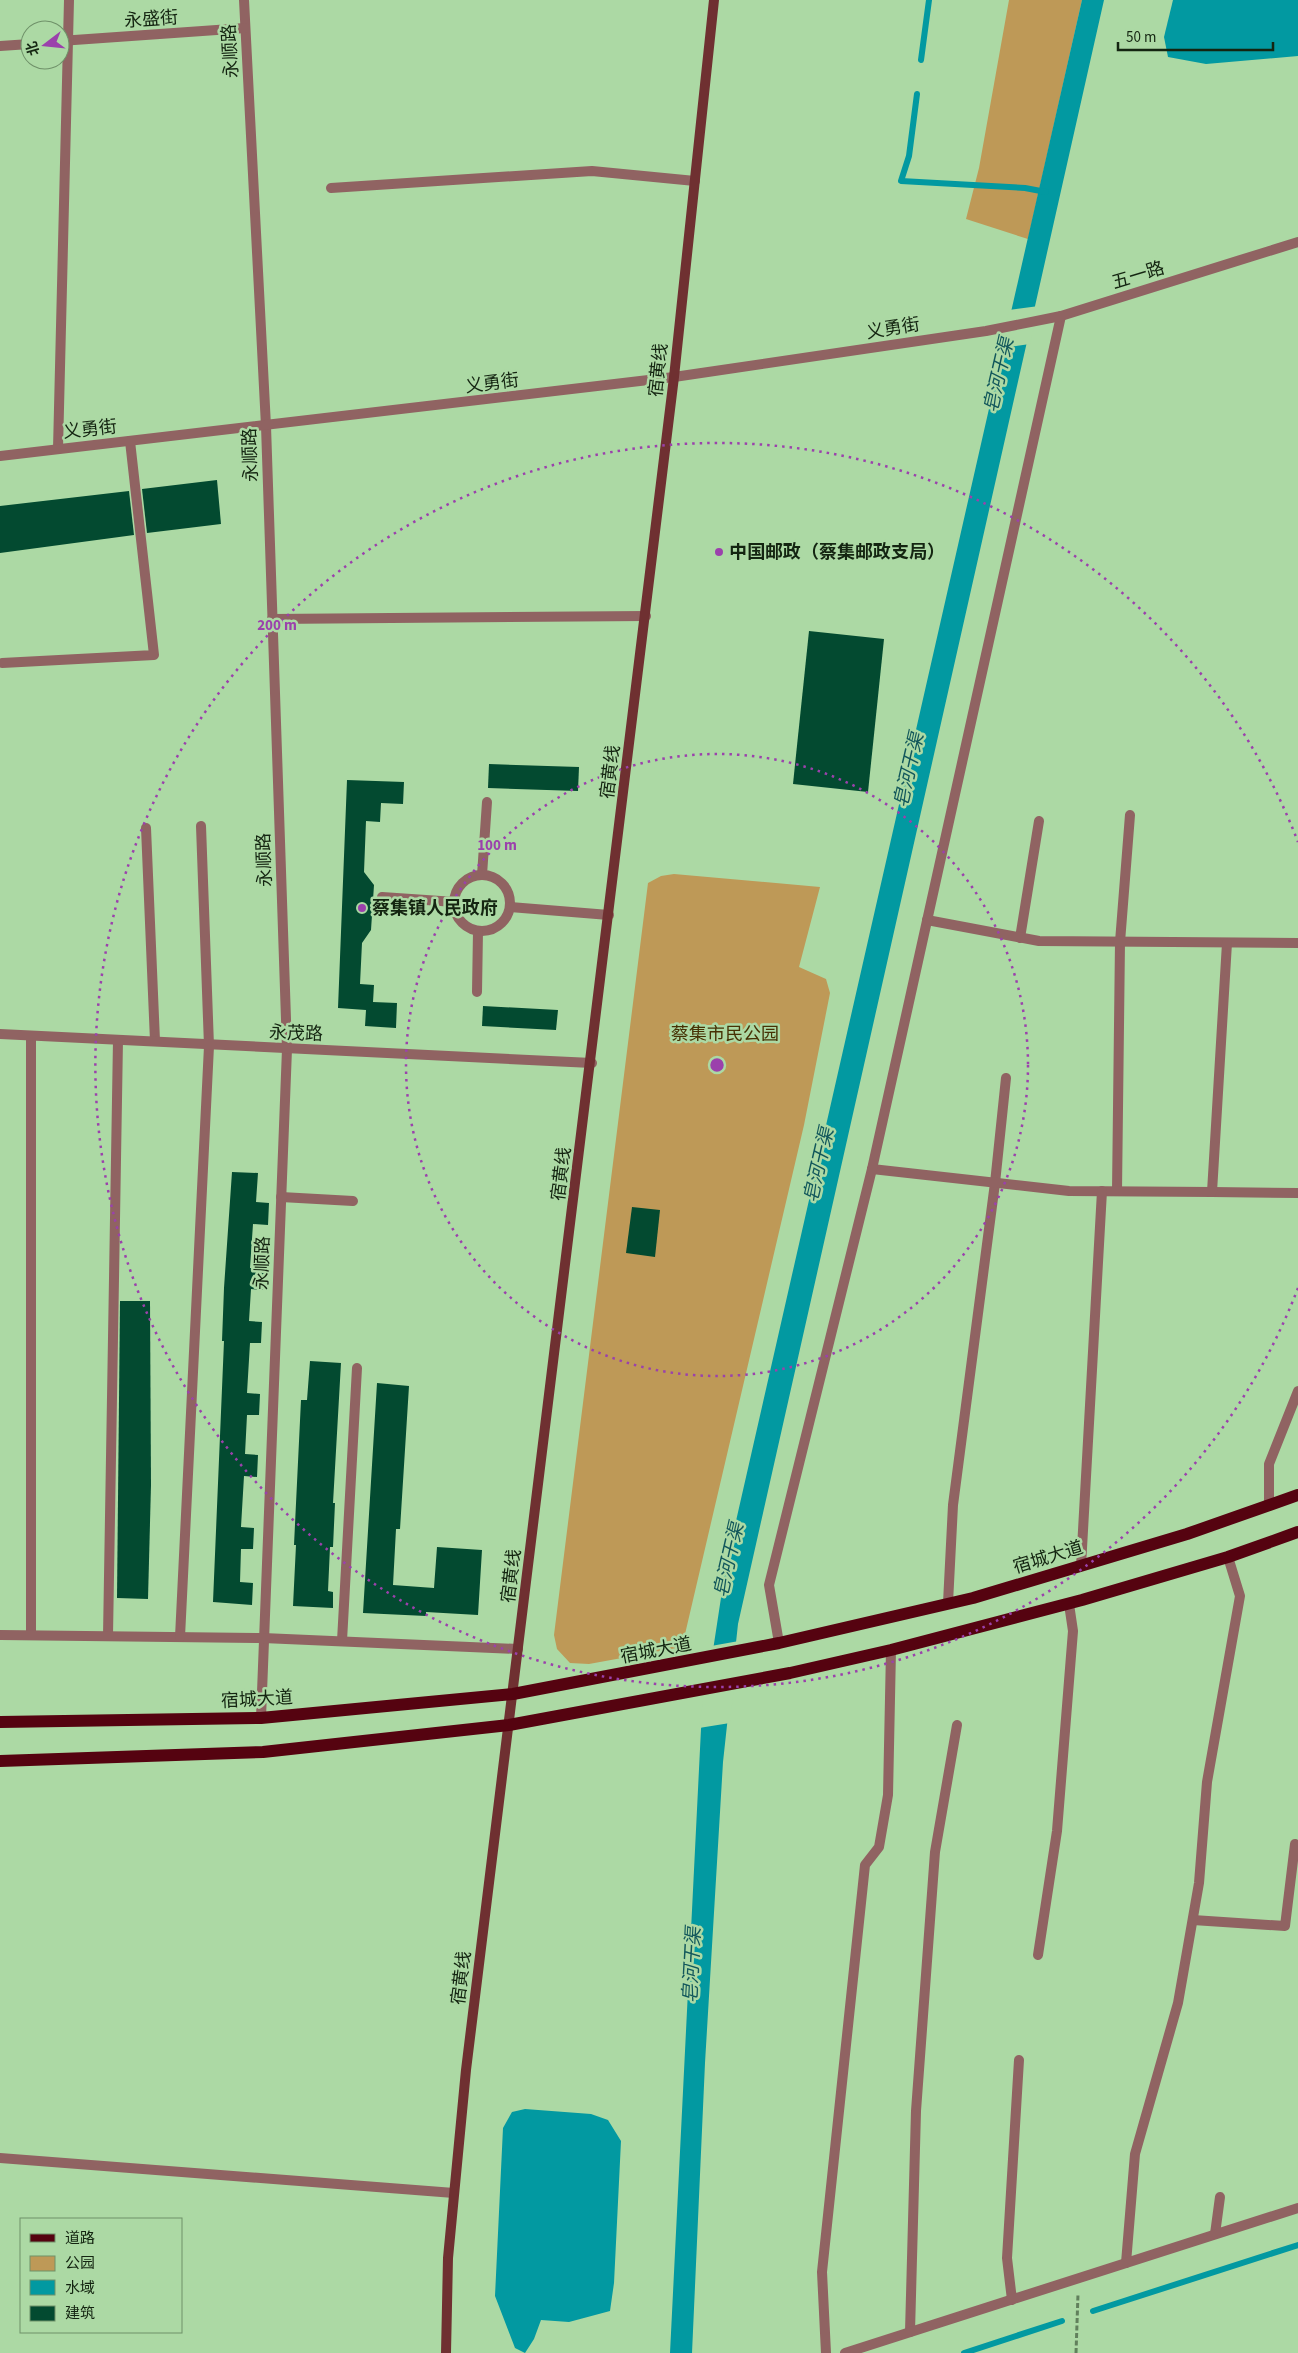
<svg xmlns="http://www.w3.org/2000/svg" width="1298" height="2353" viewBox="0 0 1298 2353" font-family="'Source Sans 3','Noto Sans SC',sans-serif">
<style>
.green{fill:#be9957}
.water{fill:#0299a1}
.pier{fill:#acd9a4}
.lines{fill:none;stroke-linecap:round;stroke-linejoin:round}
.stream{stroke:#0299a1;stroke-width:6}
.building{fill:#034a30}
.path{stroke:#61805c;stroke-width:3;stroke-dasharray:5 2.5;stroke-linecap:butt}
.service{stroke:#906362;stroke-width:10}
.minor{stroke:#906362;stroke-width:10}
.tertiary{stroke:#906362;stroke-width:10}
.secondary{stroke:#6f3031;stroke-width:10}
.primary{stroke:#550310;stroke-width:12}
.ring{fill:none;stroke:#9b41ac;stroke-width:2.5;stroke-dasharray:2.5 5}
.poi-dot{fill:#9b41ac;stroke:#acd9a4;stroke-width:2}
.labels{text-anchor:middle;stroke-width:5;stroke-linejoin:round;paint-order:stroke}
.street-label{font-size:18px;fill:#142511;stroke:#acd9a4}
.poi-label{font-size:18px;font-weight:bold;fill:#142511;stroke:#acd9a4;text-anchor:start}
.park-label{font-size:18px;fill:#463104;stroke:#acd9a4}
.water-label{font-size:19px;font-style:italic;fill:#12575b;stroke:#acd9a4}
.centre{fill:#9b41ac;stroke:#acd9a4;stroke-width:2.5}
.ring-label{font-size:15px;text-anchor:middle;font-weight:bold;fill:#9b41ac;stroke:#acd9a4;stroke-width:5;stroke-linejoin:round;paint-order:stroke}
</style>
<rect width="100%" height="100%" fill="#acd9a4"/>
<g class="green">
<path d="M1009,0H1082L1028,239L966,219L979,168Z"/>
<path d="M674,874L820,887L799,967L826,979L830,993L804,1125L682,1647L589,1664L570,1663L557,1649L554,1635L648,883L661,876Z"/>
</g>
<g class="water">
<path d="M1082,0H1104L738,1624L723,1762L705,2063L692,2353H670L701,1729L726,1565Z"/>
<path d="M1173,0H1298V56L1206,64L1168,57L1164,37Z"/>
<path d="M525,2109L591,2114L608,2120L621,2141L614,2283L610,2311L569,2322L541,2320L534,2339L525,2353L515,2348L495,2296L503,2128L512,2112Z"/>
</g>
<g class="pier">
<path d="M1039,306L1030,344L1001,348L1009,310Z"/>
<path d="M739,1641L730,1723L699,1728L711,1646Z"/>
</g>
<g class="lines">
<g class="stream">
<path d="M921,60L929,0"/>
<path d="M917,94L909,156L901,181L1025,188L1046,192"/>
<path d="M1093,2311L1298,2245"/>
<path d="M964,2353L1062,2321"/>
</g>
</g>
<g class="building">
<path d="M217,480L221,524L147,533L142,489Z"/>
<path d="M129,491L134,535L0,553V506Z"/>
<path d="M809,631L884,639L868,792L793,784Z"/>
<path d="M489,764L579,767L578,791L488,788Z"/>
<path d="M347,780L404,782L403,804L381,803L380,822L366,821L364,872L374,885L371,930L362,943L360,984L374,985L373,1002L397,1003L396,1028L365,1026L366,1010L338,1008Z"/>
<path d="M483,1006L558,1010L556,1030L482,1026Z"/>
<path d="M232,1172L258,1173L256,1202L269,1203L268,1225L253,1224L250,1268H264L263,1290L251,1289L249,1321L262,1322L261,1343H250L247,1393L260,1394L259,1415H247L245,1454L258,1455L257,1477L244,1476L241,1527L254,1528L253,1549H241L240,1582L253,1583L252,1605L213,1602L224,1341H222L224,1288Z"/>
<path d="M632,1207L660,1210L655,1257L626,1253Z"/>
<path d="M120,1301H150L151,1485L148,1599L117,1598Z"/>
<path d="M310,1361L341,1363L333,1503H335L333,1547H330L328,1591L333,1592V1608L293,1606L296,1545H294L301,1400H307Z"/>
<path d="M377,1383L409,1386L400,1529H396L393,1585L434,1588L437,1547L482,1550L478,1615L426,1612V1616L363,1613Z"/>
</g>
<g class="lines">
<path class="path" d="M1076,2353L1078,2294"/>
<g class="service">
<path d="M331,188L592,171L695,181"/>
<path d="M2,663L154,655L130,441"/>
<path d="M201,826L209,1046"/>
<path d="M146,828L155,1041"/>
<path d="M482,875L487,802"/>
<circle cx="482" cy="903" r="28"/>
<path d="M382,897L455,902"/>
<path d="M510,907L609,915"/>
<path d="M1020,938L1039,821"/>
<path d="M477,992L478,931"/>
<path d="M1117,1191L1120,942L1130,815"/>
<path d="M1212,1192L1298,1193"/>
<path d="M281,1197L353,1201"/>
<path d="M948,1603L953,1505L995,1183L1006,1078"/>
<path d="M31,1635V1036"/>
<path d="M108,1636L118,1040"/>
<path d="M342,1641L357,1368"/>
<path d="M1193,1920L1285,1926L1295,1844"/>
<path d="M1038,1955L1057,1831L1073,1631L1069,1604"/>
<path d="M1215,2234L1220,2197"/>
<path d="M1012,2300L1007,2258L1019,2060"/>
<path d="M910,2332L916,2111L935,1852L957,1725"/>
</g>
<g class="minor">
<path d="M244,0L266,426L287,1049L261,1718"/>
<path d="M60,41L245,28"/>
<path d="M0,46L30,44"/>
<path d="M58,449L69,0"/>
<path d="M272,619L646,616"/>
<path d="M927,920L1039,941L1298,943"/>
<path d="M872,1169L1069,1191L1212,1192L1227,943"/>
<path d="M1269,1505V1464L1298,1391"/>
<path d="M1081,1566L1102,1191"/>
<path d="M0,1635L263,1638L518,1649"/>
<path d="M180,1637L209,1046"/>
<path d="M779,1643L769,1585L872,1169L1061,316"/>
<path d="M0,2158L454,2193"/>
<path d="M1126,2263L1135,2154L1178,2003L1199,1883L1207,1782L1240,1596L1228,1557"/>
<path d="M826,2353L822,2272L865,1865L879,1847L888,1795L891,1650"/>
<path d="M845,2353L1298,2208"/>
</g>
<g class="tertiary">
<path d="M0,456L674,377L986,331L1061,316L1298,242"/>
<path d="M0,1034L592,1063"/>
</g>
<path class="secondary" d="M446,2353L448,2258L466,2070L674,377L714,0"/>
<g class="primary">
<path d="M0,1722L261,1718L513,1694L779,1643L973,1598L1187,1534L1298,1495"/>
<path d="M0,1761L263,1752L509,1725L790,1673L891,1650L1082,1600L1228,1557L1298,1532"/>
</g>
</g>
<g class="ring">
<circle cx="717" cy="1065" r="311"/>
<path d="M1298 1288A622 622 0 1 1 1298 842"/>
</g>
<g class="poi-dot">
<circle cx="719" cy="552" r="5"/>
<circle cx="362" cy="908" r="5"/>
</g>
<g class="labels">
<g class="street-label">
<text transform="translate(151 19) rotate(-4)" y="6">永盛街</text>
<text transform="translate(230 51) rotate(-93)" y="6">永顺路</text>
<text transform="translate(1138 275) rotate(-17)" y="6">五一路</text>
<text transform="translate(893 328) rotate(-9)" y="6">义勇街</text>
<text transform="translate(658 370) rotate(-84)" y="6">宿黄线</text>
<text transform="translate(492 383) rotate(-7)" y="6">义勇街</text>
<text transform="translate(90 429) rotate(-6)" y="6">义勇街</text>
<text transform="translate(250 455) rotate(-92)" y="6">永顺路</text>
<text transform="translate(610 772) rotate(-83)" y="6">宿黄线</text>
<text transform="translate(264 860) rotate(-92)" y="6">永顺路</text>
<text transform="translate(296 1033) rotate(2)" y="6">永茂路</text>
<text transform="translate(561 1174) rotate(-83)" y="6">宿黄线</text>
<text transform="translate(262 1263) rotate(-88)" y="6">永顺路</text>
<text transform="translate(1048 1557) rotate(-17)" y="6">宿城大道</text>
<text transform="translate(511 1576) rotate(-83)" y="6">宿黄线</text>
<text transform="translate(656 1650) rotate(-11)" y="6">宿城大道</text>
<text transform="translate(257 1699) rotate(-3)" y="6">宿城大道</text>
<text transform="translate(461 1978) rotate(-83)" y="6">宿黄线</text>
</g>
<g class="poi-label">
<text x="729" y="558">中国邮政（蔡集邮政支局）</text>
<text x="372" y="914">蔡集镇人民政府</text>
</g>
<g class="park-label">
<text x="725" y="1040">蔡集市民公园</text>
</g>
<g class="water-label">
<text transform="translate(998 375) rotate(-77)" y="7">皂河干渠</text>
<text transform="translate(908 770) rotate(-77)" y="7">皂河干渠</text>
<text transform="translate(818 1165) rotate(-77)" y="7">皂河干渠</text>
<text transform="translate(728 1560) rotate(-77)" y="7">皂河干渠</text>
<text transform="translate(691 1965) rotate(-87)" y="7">皂河干渠</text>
</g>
</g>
<circle cx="717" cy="1065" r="8" class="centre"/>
<g class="ring-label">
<text x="277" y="630">200 m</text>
<text x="497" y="850">100 m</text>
</g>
<rect x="20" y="2218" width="162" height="115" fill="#acd9a4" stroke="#6f9169"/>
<rect x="30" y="2234" width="25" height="8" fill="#550310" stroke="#6f9169"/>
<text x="65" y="2243" font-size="15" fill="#142511">道路</text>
<rect x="30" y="2256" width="25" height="15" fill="#be9957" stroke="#6f9169"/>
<text x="65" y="2268" font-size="15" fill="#142511">公园</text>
<rect x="30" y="2280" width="25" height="15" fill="#0299a1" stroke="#6f9169"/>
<text x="65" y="2293" font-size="15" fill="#142511">水域</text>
<rect x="30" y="2306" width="25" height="15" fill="#034a30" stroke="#6f9169"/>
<text x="65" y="2318" font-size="15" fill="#142511">建筑</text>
<g transform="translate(45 45) rotate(254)"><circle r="24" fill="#acd9a4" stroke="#6f9169"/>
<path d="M0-4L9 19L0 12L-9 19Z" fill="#9b41ac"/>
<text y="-8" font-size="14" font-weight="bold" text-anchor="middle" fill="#142511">北</text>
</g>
<path d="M1118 42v8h155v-8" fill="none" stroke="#142511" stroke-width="2.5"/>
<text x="1126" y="42" font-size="15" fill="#142511" stroke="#acd9a4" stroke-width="4" paint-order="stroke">50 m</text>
</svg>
